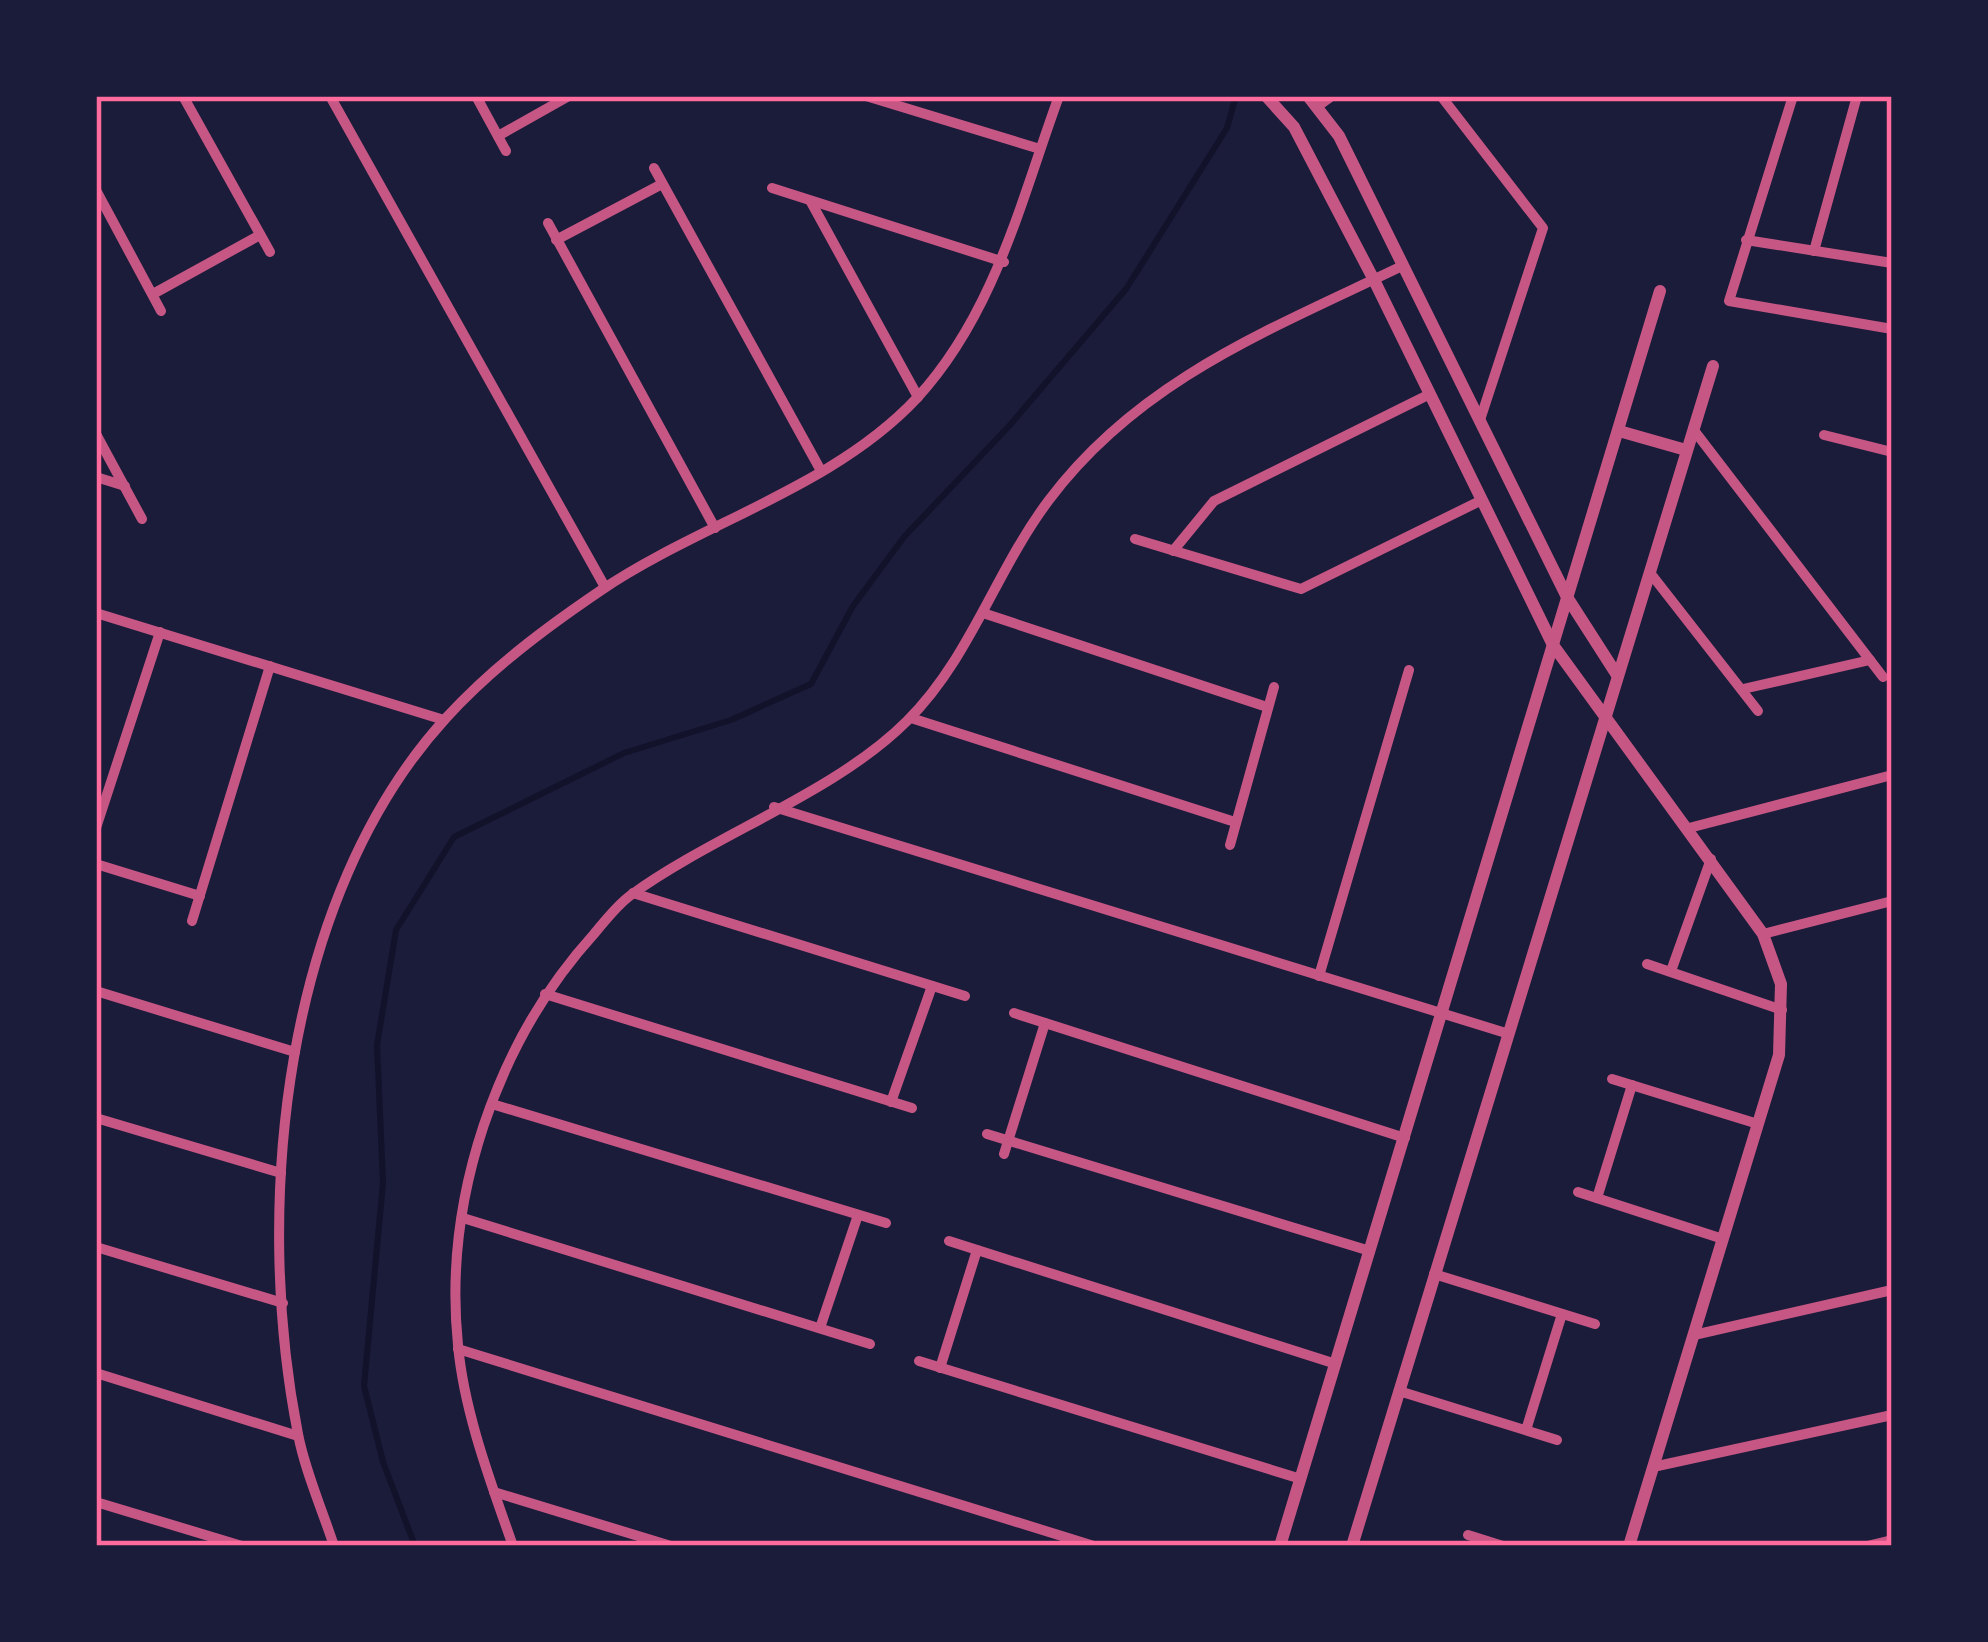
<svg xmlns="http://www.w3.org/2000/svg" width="1988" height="1642" viewBox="0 0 1988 1642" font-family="Commissioner,sans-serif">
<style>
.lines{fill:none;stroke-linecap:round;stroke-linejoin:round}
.stream{stroke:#12122b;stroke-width:6}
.minor{stroke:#c65784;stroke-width:10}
.tertiary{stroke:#c65784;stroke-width:12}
.neatline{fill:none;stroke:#ff6b9d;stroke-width:4.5}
</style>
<rect width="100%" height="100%" fill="#1b1b3a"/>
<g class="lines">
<path class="stream" d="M415,1546L383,1462L364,1386L383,1183L377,1045L396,930L454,837L624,753L731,720L811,684L853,606L904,537L1010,425L1126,289L1227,128L1236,96"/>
<g class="minor">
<path d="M183,96L270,252"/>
<path d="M330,96L605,587"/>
<path d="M476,96L506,151"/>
<path d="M866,96L1040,149"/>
<path d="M1441,96L1543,228L1480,420"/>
<path d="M1793,96L1729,301L1892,329"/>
<path d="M1318,106L1332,96"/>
<path d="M498,136L569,96"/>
<path d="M654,168L820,469"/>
<path d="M772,188L1004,262"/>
<path d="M96,190L161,311"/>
<path d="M811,202L918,397"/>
<path d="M548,223L715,528"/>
<path d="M556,240L662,184"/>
<path d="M1746,240L1892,263"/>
<path d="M1814,251L1857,96"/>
<path d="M153,294L260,235"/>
<path d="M1693,429L1883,677"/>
<path d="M96,434L142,519"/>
<path d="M1824,435L1892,452"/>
<path d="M96,477L125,486"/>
<path d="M1135,539L1301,589L1482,500"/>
<path d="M1173,551L1214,501L1430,394"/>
<path d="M1651,574L1758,711"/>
<path d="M96,613L444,720"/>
<path d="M983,613L1267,707"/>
<path d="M1743,689L1870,660"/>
<path d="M911,718L1235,822"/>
<path d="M774,807L1509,1034"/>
<path d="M96,828L160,632"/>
<path d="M1689,828L1892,775"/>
<path d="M1230,845L1274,687"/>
<path d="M96,864L200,896"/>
<path d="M633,893L965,996"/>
<path d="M192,921L270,666"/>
<path d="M1763,934L1892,901"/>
<path d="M1647,964L1782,1010"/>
<path d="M1671,971L1711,859"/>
<path d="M1319,976L1409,670"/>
<path d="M96,991L295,1052"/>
<path d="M545,994L912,1108"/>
<path d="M1014,1013L1405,1138"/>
<path d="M1612,1079L1758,1124"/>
<path d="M891,1102L932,986"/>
<path d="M492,1104L886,1223"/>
<path d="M96,1118L281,1173"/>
<path d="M987,1134L1370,1251"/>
<path d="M1004,1154L1045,1023"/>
<path d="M1578,1192L1723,1239"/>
<path d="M1597,1198L1632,1085"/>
<path d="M463,1218L870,1344"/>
<path d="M949,1241L1336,1364"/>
<path d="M96,1247L283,1303"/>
<path d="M1434,1274L1595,1324"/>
<path d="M820,1328L858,1215"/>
<path d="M1694,1335L1892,1290"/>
<path d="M458,1349L1094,1546"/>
<path d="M919,1361L1301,1479"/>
<path d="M940,1368L977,1250"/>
<path d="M96,1373L298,1436"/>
<path d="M1399,1391L1557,1440"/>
<path d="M1526,1430L1562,1314"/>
<path d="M1653,1467L1892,1415"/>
<path d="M494,1492L671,1546"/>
<path d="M96,1502L242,1546"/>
<path d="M1468,1535L1503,1546"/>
<path d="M334,1546C322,1509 305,1471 298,1434C253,1206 283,896 446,718C492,668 544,629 600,591C700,523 833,488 917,398C995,313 1021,200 1059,96"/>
<path d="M513,1546C491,1483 464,1412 458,1345C443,1200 496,1042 594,934C605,921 617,905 631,895C715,834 835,793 907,721C970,659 996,570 1049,500C1139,380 1269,330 1400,267"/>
<path d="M1867,1546L1892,1540"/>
</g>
<g class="tertiary">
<path d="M1266,96L1294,127L1374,280L1553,645L1763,934L1781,984L1779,1055L1629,1546"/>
<path d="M1308,96L1339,136L1567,597L1617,675"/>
<path d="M1619,431L1686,450"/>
<path d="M1280,1546L1660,291"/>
<path d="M1352,1546L1713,366"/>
</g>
</g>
<rect width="1988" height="1642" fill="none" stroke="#1b1b3a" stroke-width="198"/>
<rect x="99" y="99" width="1790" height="1444" class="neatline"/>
</svg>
